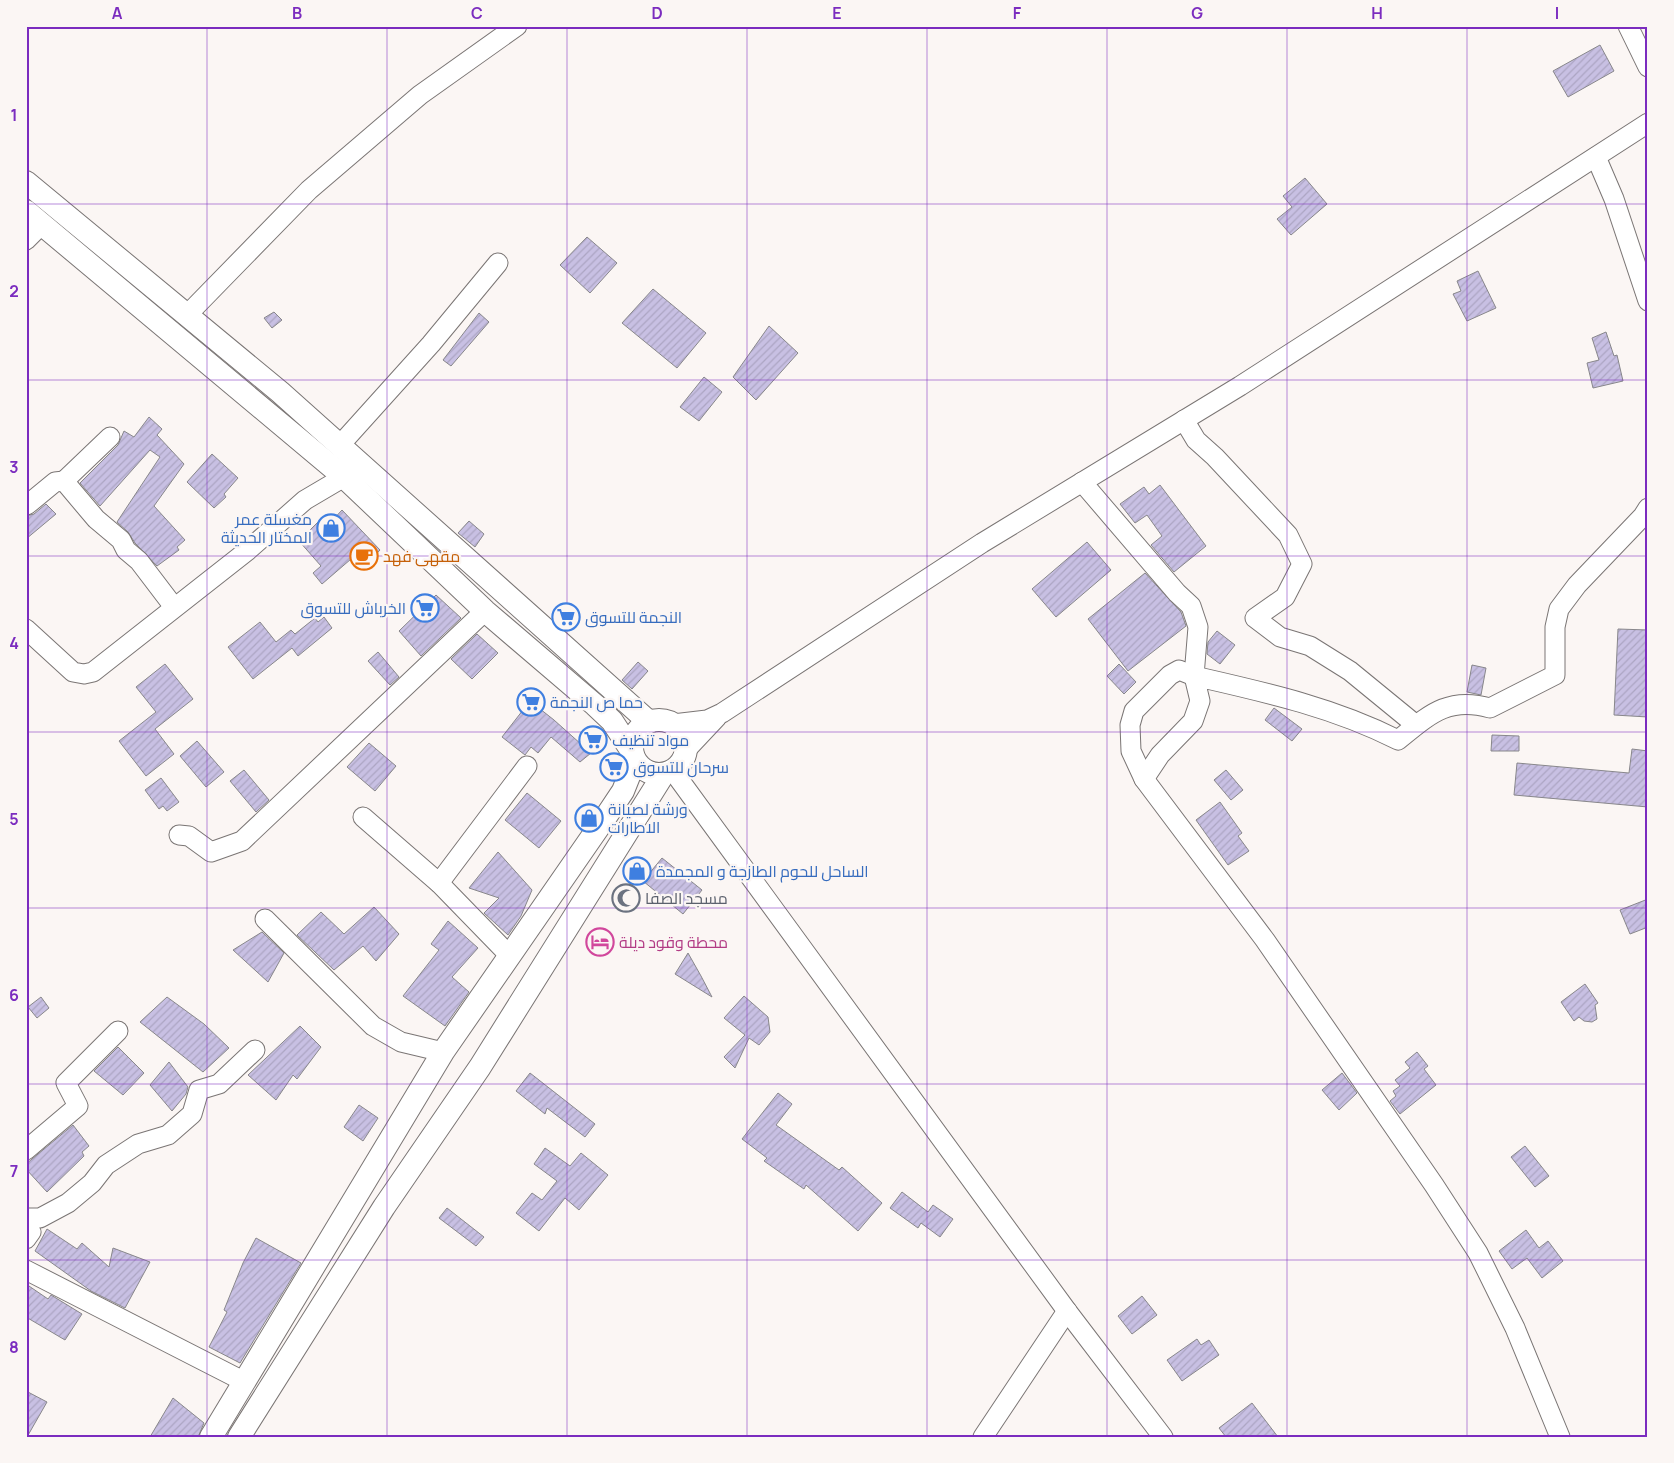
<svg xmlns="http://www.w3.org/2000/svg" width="1674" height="1463" viewBox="0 0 1674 1463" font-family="Manrope,Cairo,sans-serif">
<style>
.building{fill:url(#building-hatch);stroke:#88878b}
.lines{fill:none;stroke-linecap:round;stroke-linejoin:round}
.minor-casing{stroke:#7a7574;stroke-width:21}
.major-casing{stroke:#7a7574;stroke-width:24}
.minor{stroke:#fff;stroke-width:19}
.major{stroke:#fff;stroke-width:22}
.grid{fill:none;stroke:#7b2cbf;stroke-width:1;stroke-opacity:0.55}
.labels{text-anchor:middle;stroke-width:4.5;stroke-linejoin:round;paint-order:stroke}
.shop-label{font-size:16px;fill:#366cbe;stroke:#fbf6f4;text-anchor:start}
.food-label{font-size:16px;fill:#c56008;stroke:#fbf6f4;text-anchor:start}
.worship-label{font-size:16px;fill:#5b616d;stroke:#fbf6f4;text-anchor:start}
.hotel-label{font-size:16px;fill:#b23c85;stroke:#fbf6f4;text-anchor:start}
.neatline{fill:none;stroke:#7b2cbf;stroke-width:2}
.grid-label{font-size:16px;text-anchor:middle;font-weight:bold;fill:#7b2cbf}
</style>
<defs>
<pattern id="building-hatch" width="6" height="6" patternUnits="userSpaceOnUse" patternTransform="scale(1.25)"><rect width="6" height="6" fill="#c8c0e3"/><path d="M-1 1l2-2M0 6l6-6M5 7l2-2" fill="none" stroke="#aca5c3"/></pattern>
</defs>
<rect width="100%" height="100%" fill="#fbf6f4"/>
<g class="building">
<path d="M1600,45L1614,71L1568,97L1553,71Z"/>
<path d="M1305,178L1327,204L1291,235L1277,219L1292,207L1283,196Z"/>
<path d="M587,237L617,263L590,293L560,265Z"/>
<path d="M1478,271L1496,308L1467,321L1453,294L1461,291L1457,281Z"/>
<path d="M653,289L706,333L677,368L622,323Z"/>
<path d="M274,312L282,320L272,328L264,318Z"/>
<path d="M479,313L489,322L451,366L443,360Z"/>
<path d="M769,326L798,353L756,400L733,377Z"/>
<path d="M1606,332L1614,356L1617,355L1623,381L1593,388L1587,363L1599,360L1592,338Z"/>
<path d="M704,377L722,392L699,421L680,407Z"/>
<path d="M149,417L162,429L157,435L184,464L154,506L185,540L177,547L179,550L157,566L135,543L128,532L117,522L160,457L150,450L100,506L80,483L118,445L124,431L134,437Z"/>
<path d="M212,454L238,478L224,494L226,497L214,508L187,482Z"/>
<path d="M1160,485L1206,546L1174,572L1151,545L1162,536L1147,515L1135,523L1120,504L1144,487L1149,494Z"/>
<path d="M46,504L56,514L26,539V516L34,514Z"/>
<path d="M342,510L380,550L367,564L358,553L322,584L313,573L321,566L299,541L325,515L331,522Z"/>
<path d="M469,521L484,534L475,547L458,533Z"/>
<path d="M1087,542L1111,570L1056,617L1032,589Z"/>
<path d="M1145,573L1181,612L1186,626L1128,671L1088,619Z"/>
<path d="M436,595L461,618L421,656L399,631Z"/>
<path d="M324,617L332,628L298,656L292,648L253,679L228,647L260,622L276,642L291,630L295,634L315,618L318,622Z"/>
<path d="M1618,629L1648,630V717L1614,715Z"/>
<path d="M1217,631L1235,645L1220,664L1207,654L1208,642Z"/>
<path d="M477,634L498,653L472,679L451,659Z"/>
<path d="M378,652L399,677L390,685L368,661Z"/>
<path d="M638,662L648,671L632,689L622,680Z"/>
<path d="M165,664L193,699L155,729L174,754L146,776L119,741L156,712L136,687Z"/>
<path d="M1119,664L1136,682L1124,694L1107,676Z"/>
<path d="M1472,665L1486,668L1481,695L1467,692Z"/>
<path d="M530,701L554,720L591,753L580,762L551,737L538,753L531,747L525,755L502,737Z"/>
<path d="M1274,708L1302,729L1292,741L1265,720Z"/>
<path d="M1492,735L1519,736V751H1491Z"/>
<path d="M197,741L224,772L206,787L180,756Z"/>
<path d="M369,743L396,766L375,791L347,767Z"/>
<path d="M1632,749L1648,751V807L1514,795L1517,763L1629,773Z"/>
<path d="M244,770L269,800L256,812L230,781Z"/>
<path d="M1226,770L1243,790L1231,800L1214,780Z"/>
<path d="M161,778L179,802L167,811L163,806L159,809L145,790Z"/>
<path d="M527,793L561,821L539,848L505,820Z"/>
<path d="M1220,802L1242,833L1238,836L1249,851L1228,865L1196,820Z"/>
<path d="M498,852L532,890L521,916L508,935L484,913L499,898L469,888Z"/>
<path d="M662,858L702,890L683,914L643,881Z"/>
<path d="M1648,899V927L1630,934L1620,910Z"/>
<path d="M374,907L399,934L376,961L363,946L334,970L297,935L321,912L344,934Z"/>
<path d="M448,921L478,948L452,977L469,992L445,1026L403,996L439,950L431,944Z"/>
<path d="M262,932L284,953L268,982L233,950Z"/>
<path d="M688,953L701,976L712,997L675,974Z"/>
<path d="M1585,984L1598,1003L1595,1005L1597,1019L1592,1022L1584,1021L1579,1017L1574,1021L1561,1002Z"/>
<path d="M744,996L768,1017L770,1032L759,1045L749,1038L735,1068L724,1057L745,1035L724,1018Z"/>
<path d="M41,997L49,1008L37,1018L28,1007Z"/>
<path d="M167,997L204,1024L229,1048L203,1072L140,1022Z"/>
<path d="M300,1026L321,1047L297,1079L293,1075L276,1100L248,1075Z"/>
<path d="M118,1047L144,1073L123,1095L94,1071Z"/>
<path d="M1417,1052L1428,1066L1424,1069L1436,1085L1400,1114L1390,1101L1396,1096L1393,1091L1400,1086L1395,1080L1410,1068L1405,1062Z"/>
<path d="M169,1062L188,1087L186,1094L172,1111L150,1085Z"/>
<path d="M530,1073L595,1124L585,1137L547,1108L545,1114L516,1091Z"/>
<path d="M1342,1073L1357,1093L1339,1110L1322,1090Z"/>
<path d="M778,1093L792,1104L776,1125L839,1170L842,1167L882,1203L858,1231L806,1185L804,1189L764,1161L767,1158L742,1139Z"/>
<path d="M359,1105L378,1118L363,1141L344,1127Z"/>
<path d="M73,1125L89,1146L82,1152L84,1156L47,1192L26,1169V1164Z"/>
<path d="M1525,1146L1549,1176L1535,1187L1511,1157Z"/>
<path d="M545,1148L570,1166L581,1153L608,1175L579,1210L565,1198L539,1231L516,1213L532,1193L542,1200L557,1181L534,1164Z"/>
<path d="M902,1192L928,1212L933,1205L953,1219L940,1237L921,1223L918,1228L890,1208Z"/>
<path d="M447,1208L484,1237L476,1246L439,1218Z"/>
<path d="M47,1229L77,1249L82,1243L109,1267L113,1248L150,1262L125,1308L91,1291L35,1251Z"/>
<path d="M1526,1230L1539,1248L1548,1241L1563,1261L1542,1278L1527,1258L1512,1269L1499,1251Z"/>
<path d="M256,1238L301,1263L240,1363L209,1347L227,1312L224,1310L243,1263Z"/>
<path d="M26,1284L48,1299L51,1295L82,1314L65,1340L26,1317Z"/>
<path d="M1142,1296L1157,1315L1132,1334L1118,1316Z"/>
<path d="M1197,1339L1201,1345L1209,1340L1219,1355L1182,1381L1167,1360Z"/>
<path d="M26,1391L47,1402L27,1437H26Z"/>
<path d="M173,1398L204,1423L198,1437H150Z"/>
<path d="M1252,1403L1278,1437H1226L1219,1428Z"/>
</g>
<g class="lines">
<g class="minor-casing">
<g id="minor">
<path d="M1628,26L1648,67"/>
<path d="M1596,157L1614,199L1648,301"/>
<path d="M26,240L42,224"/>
<path d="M188,314L309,190L420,95L517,26"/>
<path d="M1184,420L1196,440L1215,457L1288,535L1302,564L1285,597L1255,618L1280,637L1310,646L1350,671L1416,725"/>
<path d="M110,437L64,481L96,519L121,540L126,550L139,561L174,607"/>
<path d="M340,445L431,344L498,263"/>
<path d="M1082,482L1177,593L1191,606L1198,627L1194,676L1179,670L1170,675L1134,711L1130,725L1131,751L1144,779L1265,940L1434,1185L1478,1253L1515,1328L1560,1437"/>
<path d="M27,505L55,482L64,481"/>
<path d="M26,629L73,672L84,674L93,672L247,551L305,500L344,477"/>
<path d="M673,724L707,720L722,713L982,543L1240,386L1648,123"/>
<path d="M686,750L717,717"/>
<path d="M673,771L1067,1311L1163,1437"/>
<path d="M1144,779L1160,755L1193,721L1200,701L1194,676C1264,692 1333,707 1398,740C1429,715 1448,696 1490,708L1555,675V627L1559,609L1577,585L1643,516L1648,508"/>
<path d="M363,817L439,883L509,955"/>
<path d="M179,835L189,836L211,852L242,841L485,611"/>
<path d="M439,883L527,766"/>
<path d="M265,919L373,1026L401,1042L443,1052"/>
<path d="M26,1150L78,1106L66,1083L118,1031"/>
<path d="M26,1218H40L68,1203L92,1183L106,1165L138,1144L168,1135L192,1114L199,1090L219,1084L255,1050"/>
<path d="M26,1224L31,1232L26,1239"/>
<path d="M26,1270L245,1382"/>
<path d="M983,1437L1067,1311"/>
</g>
</g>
<g class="major-casing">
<g id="major">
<path d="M26,182L280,392L649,722"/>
<path d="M26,211L344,477L485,611L595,705L612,721L631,750"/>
<circle cx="659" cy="747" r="27"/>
<path d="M211,1437L443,1052L605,818L623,791L635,761"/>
<path d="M239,1437L384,1207L480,1067L663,775"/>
</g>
</g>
<use href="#minor" class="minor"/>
<use href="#major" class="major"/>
</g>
<path class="grid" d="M207,26V1437M387,26V1437M567,26V1437M747,26V1437M927,26V1437M1107,26V1437M1287,26V1437M1467,26V1437M26,204H1648M26,380H1648M26,556H1648M26,732H1648M26,908H1648M26,1084H1648M26,1260H1648"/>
<defs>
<g id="shop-ring" transform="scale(1.4375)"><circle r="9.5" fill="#fbf6f4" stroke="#3f7fe0" stroke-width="1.5"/><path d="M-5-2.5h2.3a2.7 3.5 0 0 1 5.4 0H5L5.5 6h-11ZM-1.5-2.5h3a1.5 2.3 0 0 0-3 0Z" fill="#3f7fe0"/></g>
<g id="cafe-ring" transform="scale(1.4375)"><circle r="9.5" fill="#fbf6f4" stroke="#e8710a" stroke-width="1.5"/><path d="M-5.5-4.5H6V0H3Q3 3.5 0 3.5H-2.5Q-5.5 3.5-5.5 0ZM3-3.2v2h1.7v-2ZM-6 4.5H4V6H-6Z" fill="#e8710a"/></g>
<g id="supermarket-ring" transform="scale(1.4375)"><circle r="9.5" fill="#fbf6f4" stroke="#3f7fe0" stroke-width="1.5"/><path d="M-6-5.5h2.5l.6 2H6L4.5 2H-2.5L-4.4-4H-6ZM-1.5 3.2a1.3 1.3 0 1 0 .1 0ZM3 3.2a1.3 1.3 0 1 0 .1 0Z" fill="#3f7fe0"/></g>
<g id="mosque-ring" transform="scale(1.4375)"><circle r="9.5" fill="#fbf6f4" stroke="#6b7280" stroke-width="1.5"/><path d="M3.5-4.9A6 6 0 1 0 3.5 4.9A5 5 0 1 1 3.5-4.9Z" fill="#6b7280"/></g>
<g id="hotel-ring" transform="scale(1.4375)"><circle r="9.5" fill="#fbf6f4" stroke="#d1479c" stroke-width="1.5"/><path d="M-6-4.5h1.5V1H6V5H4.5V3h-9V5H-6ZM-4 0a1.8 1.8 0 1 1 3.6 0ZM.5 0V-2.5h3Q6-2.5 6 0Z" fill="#d1479c"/></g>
</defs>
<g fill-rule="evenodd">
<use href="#shop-ring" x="331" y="528"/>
<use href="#cafe-ring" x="364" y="556"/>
<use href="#supermarket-ring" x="425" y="608"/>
<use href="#supermarket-ring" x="566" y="617"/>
<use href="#supermarket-ring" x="531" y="702"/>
<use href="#supermarket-ring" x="593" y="740"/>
<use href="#supermarket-ring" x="614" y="767"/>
<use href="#shop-ring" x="589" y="818"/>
<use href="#shop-ring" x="637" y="871"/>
<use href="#mosque-ring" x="626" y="898"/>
<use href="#hotel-ring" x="600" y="942"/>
</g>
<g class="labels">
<g class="shop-label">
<text x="312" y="525" text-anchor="end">مغسلة عمر<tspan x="312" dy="18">المختار الحديثة</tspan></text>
<text x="406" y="614" text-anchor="end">الخرباش للتسوق</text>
<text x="585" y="623">النجمة للتسوق</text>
<text x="550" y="708">حما ص النجمة</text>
<text x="612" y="746">مواد تنظيف</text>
<text x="633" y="773">سرحان للتسوق</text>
<text x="608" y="815">ورشة لصيانة<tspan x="608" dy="18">الاطارات</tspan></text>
<text x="656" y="877">الساحل للحوم الطازجة و المجمدة</text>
</g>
<g class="food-label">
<text x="383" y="562">مقهى فهد</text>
</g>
<g class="worship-label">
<text x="645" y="904">مسجد الصفا</text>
</g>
<g class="hotel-label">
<text x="619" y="948">محطة وقود ديلة</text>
</g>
</g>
<rect width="1674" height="1463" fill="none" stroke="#fbf6f4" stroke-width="55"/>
<rect x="28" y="28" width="1618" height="1408" class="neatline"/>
<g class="grid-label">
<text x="117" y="19">A</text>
<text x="297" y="19">B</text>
<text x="477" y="19">C</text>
<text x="657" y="19">D</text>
<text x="837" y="19">E</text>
<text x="1017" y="19">F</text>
<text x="1197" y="19">G</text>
<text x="1377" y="19">H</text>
<text x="1557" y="19">I</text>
<text x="14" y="121">1</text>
<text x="14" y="297">2</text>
<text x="14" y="473">3</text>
<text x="14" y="649">4</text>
<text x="14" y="825">5</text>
<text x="14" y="1001">6</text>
<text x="14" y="1177">7</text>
<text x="14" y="1353">8</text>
</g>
</svg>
